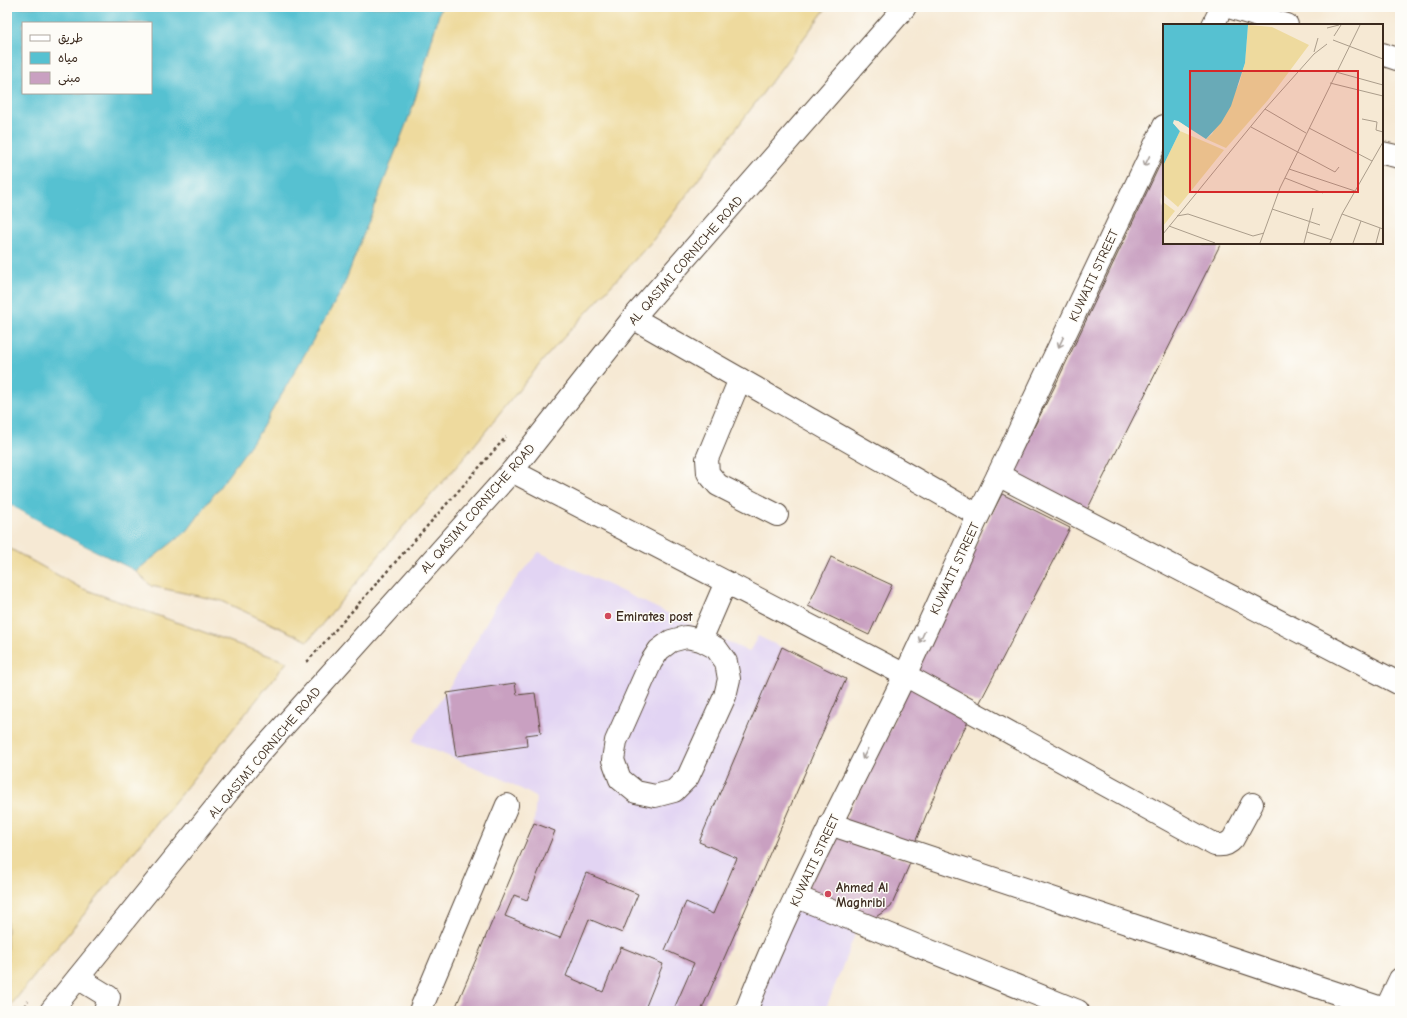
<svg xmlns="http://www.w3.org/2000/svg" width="1407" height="1018" viewBox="0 0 1407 1018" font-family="'Comic Neue','Playpen Sans Arabic',sans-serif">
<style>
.built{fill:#e2d4f3}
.sand{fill:#eeda9e;stroke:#94825e}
.water{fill:#56c1d1;stroke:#487678;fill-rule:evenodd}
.pier{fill:#f6e9d4}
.building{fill:#c9a0c1}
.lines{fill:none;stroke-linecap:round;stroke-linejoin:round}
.minor-casing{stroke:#574739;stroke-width:24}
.path{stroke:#574739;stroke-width:2.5;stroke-dasharray:3 3;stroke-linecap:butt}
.minor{stroke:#fff;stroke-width:22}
.oneway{stroke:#a79f9a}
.poi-dot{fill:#d1495b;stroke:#fdfcf7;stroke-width:1.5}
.labels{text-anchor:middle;stroke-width:3;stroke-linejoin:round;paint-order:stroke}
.street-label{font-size:13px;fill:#3b2a1e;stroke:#fdfcf7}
.poi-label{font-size:13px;font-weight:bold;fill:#3b2a1e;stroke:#fdfcf7;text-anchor:start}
.inset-road{fill:none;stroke:#ab9d8b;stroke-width:1}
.view{fill:#d62828;fill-opacity:0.15;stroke:#d62828;stroke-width:2}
.inset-edge{fill:none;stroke:#3b2a1e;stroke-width:2}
</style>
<rect width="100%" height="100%" fill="#fdfcf7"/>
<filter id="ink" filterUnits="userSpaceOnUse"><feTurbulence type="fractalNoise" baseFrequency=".025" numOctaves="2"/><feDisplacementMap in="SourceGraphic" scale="8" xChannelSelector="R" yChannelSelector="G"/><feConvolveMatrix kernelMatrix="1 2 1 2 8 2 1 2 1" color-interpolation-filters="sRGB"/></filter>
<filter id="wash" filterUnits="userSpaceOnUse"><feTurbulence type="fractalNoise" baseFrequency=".012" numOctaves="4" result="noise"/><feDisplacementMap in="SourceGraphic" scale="16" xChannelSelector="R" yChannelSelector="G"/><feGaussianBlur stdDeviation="0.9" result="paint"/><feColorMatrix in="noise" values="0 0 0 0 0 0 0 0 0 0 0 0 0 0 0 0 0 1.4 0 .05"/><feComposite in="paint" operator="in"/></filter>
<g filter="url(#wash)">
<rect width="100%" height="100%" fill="#f6e9d4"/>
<g class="built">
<path d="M539,552L749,652L758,636L846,679L701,1011H454L534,823L536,797L503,779L412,741L453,681L498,602L520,574Z"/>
<path d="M796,904L857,929L825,1011H749Z"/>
</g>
<g class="sand">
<path d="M441,7H827L653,240L544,359L464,458L400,530L308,641L222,601L151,586L136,571L188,529L413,106Z"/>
<path d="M7,547L81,588L287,662L7,1010Z"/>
</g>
<path class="water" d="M7,7H441L413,106L342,290L259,433L188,530L136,571L71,539L7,503ZM23,23H151V93H23Z"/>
<path class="pier" d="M7,503L71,539L137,572L135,573L70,541L7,506Z"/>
<g id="blocks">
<g class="building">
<path d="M1164,156V243H1221L1085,514L1010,474L1054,388Z"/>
<path d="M1002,494L1070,528L979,704L912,670Z"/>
<path d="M831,557L892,585L869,635L808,606Z"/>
<path d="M782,647L846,679L701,1011H673L694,963L665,950L686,902L713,914L737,858L699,842Z"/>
<path d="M515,683L517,695L535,693L541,733L526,735L527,746L456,756L447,693Z"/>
<path d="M907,683L970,718L951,754L912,850L843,824L891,728Z"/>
<path d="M534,823L555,831L527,900L514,895L505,916L560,938L586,873L638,894L622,933L589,919L566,976L603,992L621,947L663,964L644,1011H454Z"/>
<path d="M831,833L911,861L891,907L871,920L805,893Z"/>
</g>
</g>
</g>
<g filter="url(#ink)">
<use href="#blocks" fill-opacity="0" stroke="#574739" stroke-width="1"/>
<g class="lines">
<g class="minor-casing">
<g id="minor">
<path d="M1229,7L1287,25"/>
<path d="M1213,25L1222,7"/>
<path d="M1382,54L1400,60"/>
<path d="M1382,153L1400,157"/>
<path d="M633,318L978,515"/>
<path d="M740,379L707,459L708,473L718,485L777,515"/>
<path d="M512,471L905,675L1215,845C1222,846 1228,845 1233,839L1252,804"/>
<path d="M998,475L1400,684"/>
<path d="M686,637L701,640L716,648L726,662L729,679L725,696L688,777L674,791L655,796L636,792L620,779L613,760L616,741L651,662L659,650L671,641Z"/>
<path d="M701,640L726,582"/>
<path d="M830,824L1390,1011"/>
<path d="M797,897L1078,1011"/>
<path d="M78,978L109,997L105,1011"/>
<path d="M51,1011L258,755L512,471L633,318L905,7"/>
<path d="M420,1011L507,805"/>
<path d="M746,1011C791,895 851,787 905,675C937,608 965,541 998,475L1164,126"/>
<path d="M1385,1011L1400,979"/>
</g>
</g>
<g class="path">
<path d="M307,662L506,437"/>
<path d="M21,1011L28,1001"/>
</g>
<use href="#minor" class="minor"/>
</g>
<defs><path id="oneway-shaft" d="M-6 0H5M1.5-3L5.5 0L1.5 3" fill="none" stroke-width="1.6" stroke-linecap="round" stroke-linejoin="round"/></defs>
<g class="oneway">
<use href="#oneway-shaft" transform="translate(1147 161) rotate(116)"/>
<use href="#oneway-shaft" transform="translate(1061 342) rotate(115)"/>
<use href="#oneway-shaft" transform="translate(922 637) rotate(115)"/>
<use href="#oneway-shaft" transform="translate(865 754) rotate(117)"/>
</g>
</g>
<g class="poi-dot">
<circle cx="608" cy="616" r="4"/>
<circle cx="828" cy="894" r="4"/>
</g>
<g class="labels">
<g class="street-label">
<text transform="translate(685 260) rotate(-49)" y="5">AL QASIMI CORNICHE ROAD</text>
<text transform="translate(1093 275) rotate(-65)" y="5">KUWAITI STREET</text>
<text transform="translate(477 508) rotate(-49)" y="5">AL QASIMI CORNICHE ROAD</text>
<text transform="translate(954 568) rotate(-65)" y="5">KUWAITI STREET</text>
<text transform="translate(264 752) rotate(-50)" y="5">AL QASIMI CORNICHE ROAD</text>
<text transform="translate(814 860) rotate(-65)" y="5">KUWAITI STREET</text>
</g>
<g class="poi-label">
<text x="616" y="621">Emirates post</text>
<text x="836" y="892">Ahmed Al<tspan x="836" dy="15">Maghribi</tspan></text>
</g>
</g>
<g transform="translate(1163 24)">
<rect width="220" height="220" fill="#f6e9d4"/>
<path d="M85,1L109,3L146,21L105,76L63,124L43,115L49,110L76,60L82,39ZM17,107L61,126L15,183L0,170V142ZM0,178L12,187L0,202Z" fill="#eeda9e"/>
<path d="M0,1H85L82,39L68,82L58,99L43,115L15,97L10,99L17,107L0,142Z" fill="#56c1d1"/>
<path d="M11,96L15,97L44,117L12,99L18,108L17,107L10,99Z" fill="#f6e9d4"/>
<path class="inset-road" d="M164,4L176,1M171,12L178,1M170,16L220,35M151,28L155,14M173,48L220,61M167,59L220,72M102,85L143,109M199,95L214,98L213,106L220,108M88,103L172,148L176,143M146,104L209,137M126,145L192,167M122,154L160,169M109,185L157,201M179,190L220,205M14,192L25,190L90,212L101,209M6,202L52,219M144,208L169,216M0,210L102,85L151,30L164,20M97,219L117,164L197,1M141,219L150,184M167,219L179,190L220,118M190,219L198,197M213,219L217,204"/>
<path class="view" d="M27,47H195V168H27Z"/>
<rect width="220" height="220" class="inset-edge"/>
</g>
<rect width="1407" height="1018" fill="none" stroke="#fdfcf7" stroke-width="24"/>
<rect x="22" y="22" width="130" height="72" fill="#fdfcf7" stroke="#afa8a0"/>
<rect x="30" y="35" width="20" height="6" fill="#ffffff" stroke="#afa8a0"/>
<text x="58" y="42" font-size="12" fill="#3b2a1e">طريق</text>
<rect x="30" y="52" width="20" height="12" fill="#56c1d1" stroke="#afa8a0"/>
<text x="58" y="62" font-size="12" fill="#3b2a1e">مياه</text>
<rect x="30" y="72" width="20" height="12" fill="#c9a0c1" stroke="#afa8a0"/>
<text x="58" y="82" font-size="12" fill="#3b2a1e">مبنى</text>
</svg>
